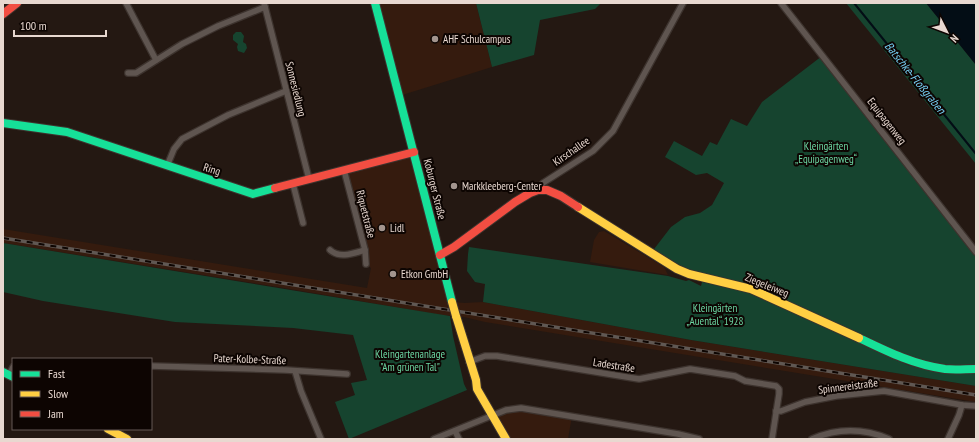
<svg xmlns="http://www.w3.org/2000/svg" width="979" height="442" viewBox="0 0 979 442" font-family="'PT Sans Narrow',sans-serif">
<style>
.built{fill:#351b0e}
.green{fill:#16442f}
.water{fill:#030d15}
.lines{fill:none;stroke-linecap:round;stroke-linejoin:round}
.stream{stroke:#030d15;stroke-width:2}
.street-casing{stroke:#3d332e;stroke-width:8}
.fast-casing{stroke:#3d332e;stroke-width:10}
.slow-casing{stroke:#3d332e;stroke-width:10}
.jam-casing{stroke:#3d332e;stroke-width:10}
.street{stroke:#5f5550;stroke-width:5.5}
.fast{stroke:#16e098;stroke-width:8}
.slow{stroke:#ffcf43;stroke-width:8}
.jam{stroke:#f24e42;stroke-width:8}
.rail-casing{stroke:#605853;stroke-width:3.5}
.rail{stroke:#0d0502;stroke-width:2;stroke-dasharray:6;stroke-linecap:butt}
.slow-bridge-casing{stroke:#3d332e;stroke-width:10;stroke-linecap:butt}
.slow-bridge{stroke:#ffcf43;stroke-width:8}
.poi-dot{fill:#a3958e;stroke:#0d0502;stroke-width:1.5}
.labels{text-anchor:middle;stroke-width:4;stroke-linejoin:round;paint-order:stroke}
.poi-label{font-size:11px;fill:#e8d8d0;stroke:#0d0502;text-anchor:start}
.street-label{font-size:11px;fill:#e8d8d0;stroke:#0d0502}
.park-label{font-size:11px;fill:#6cd7a3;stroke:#0d0502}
.water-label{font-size:12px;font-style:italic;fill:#76cff4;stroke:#0d0502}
</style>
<rect width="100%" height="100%" fill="#241812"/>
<g class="built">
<path d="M375,3H476L492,67L399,96Z"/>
<path d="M414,152L452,302L465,303L483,302L691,340L976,386V402L485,322L464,317L441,315L278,287L3,243V229L367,288L371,268L366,264L344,170Z"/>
<path d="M604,231L664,267L668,275L590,262L594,240L599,232Z"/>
<path d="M513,409L572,416L568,439H506L493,415Z"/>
</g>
<g class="green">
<path d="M476,3H601L595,9L540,20L534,55L492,67Z"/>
<path d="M846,3H926L976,65V164Z"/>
<path d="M236,32H241L244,36L243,42L246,44L247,48L244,53L238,51L237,47L238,44L233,40V35Z"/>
<path d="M822,56L976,252V369L933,367L751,289L689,274L651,253L671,227L685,217L700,213L712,205L724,183L707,173L696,175L665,157L674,141L702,156L710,142L717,145L731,119L747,126L762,102Z"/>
<path d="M3,243L450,316L453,336L464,384L467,390L349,439L335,402L355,395L351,383L367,380L353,335L293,328L175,322L43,301L3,292Z"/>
<path d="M469,247L668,276L686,281L689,280L701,286L702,282L738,288L769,300L908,365L935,371L958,374H976V386L691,340L483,302L485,284L475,282L467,271L468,254Z"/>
</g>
<path class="water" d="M926,3H976V65Z"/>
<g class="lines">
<path class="stream" d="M854,3L976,154"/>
<g class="street-casing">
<g id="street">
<path d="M126,3L156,60"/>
<path d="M264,3L309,179"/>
<path d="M781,3L976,252"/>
<path d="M128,73H136L182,44L218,26L265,7"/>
<path d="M167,166L174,149L182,139L228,115L286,91"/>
<path d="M344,170L365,250L366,264"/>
<path d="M293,184L303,223"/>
<path d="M538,190L543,183L593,151L613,131L683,3"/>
<path d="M330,250C340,259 354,253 365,250"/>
<path d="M469,362L485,356H497L639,379L690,369L735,376L745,381L776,386L779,389V394L772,439"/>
<path d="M151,366L286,370L347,374"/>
<path d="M295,371L301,391L321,439"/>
<path d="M9,375L13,367"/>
<path d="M776,411H781L805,402L836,396L884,391L962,405L976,406"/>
<path d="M455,431L459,439"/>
<path d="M434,439L506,410L521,408L678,434L699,439"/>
<path d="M812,439C838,428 863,428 889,439"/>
<path d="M948,439L959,415L962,405"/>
</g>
</g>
<g class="fast-casing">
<g id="fast">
<path d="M375,3L452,302"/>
<path d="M3,123L67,132L253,194L275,188"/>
<path d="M859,338C886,351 914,365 945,369C955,370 966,369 976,369"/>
<path d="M3,372L13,377"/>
</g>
</g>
<g class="slow-casing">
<g id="slow">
<path d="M578,207L677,269L689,274L751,289L859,338"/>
<path d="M456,316L476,380L477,389L506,439"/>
<path d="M108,429L127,439"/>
</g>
</g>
<g class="jam-casing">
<g id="jam">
<path d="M3,14L17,3"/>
<path d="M275,188L414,152"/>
<path d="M440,255L454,247L515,202L530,193L538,190H547L561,196L578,207"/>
</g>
</g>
<use href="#street" class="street"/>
<use href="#fast" class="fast"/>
<use href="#slow" class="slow"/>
<use href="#jam" class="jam"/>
<g class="rail-casing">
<path id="rail" d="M3,238L976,395"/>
</g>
<use href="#rail" class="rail"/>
<g class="slow-bridge-casing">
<path id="slow-bridge" d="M452,302L456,316"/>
</g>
<use href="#slow-bridge" class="slow-bridge"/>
</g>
<g class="poi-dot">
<circle cx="435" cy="39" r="4"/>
<circle cx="454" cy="186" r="4"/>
<circle cx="382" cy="228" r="4"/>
<circle cx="393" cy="274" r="4"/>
</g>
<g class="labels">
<g class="poi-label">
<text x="443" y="43">AHF Schulcampus</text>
<text x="462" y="190">Markkleeberg-Center</text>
<text x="390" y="232">Lidl</text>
<text x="401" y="278">Etkon GmbH</text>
</g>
<g class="street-label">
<text transform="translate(296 89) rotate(76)" y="4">Sonnesiedlung</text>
<text transform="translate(887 121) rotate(52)" y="4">Equipagenweg</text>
<text transform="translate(571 151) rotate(-35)" y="4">Kirschallee</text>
<text transform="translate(212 169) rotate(18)" y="4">Ring</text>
<text transform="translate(435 189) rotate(76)" y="4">Koburger Straße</text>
<text transform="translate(366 214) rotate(76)" y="4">Riquetstraße</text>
<text transform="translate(767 285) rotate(22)" y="4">Ziegeleiweg</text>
<text transform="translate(250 359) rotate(2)" y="4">Pater-Kolbe-Straße</text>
<text transform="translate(614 365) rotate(9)" y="4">Ladestraße</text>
<text transform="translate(848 386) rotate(-7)" y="4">Spinnereistraße</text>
</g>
<g class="park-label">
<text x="826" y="150">Kleingärten<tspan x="826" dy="13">„Equipagenweg“</tspan></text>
<text x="715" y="312">Kleingärten<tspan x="715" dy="13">„Auental“ 1928</tspan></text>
<text x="410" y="358">Kleingartenanlage<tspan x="410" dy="13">"Am grünen Tal"</tspan></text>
</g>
<g class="water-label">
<text transform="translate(915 78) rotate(51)" y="4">Batschke‐Floßgraben</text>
</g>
</g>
<rect width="979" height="442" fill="none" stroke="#e8d8d0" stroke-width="8"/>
<rect x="12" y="358" width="140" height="72" fill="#0d0502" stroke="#655954"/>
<rect x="20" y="371" width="20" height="6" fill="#16e098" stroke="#655954"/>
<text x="48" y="378" font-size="12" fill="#e8d8d0">Fast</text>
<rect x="20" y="391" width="20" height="6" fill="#ffcf43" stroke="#655954"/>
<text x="48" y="398" font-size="12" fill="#e8d8d0">Slow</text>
<rect x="20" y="411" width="20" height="6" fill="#f24e42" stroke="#655954"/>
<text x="48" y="418" font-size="12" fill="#e8d8d0">Jam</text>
<g transform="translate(947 32) rotate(132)" stroke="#0d0502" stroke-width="3" paint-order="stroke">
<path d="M0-3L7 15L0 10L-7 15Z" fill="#e8d8d0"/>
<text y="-6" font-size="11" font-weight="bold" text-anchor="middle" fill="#e8d8d0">N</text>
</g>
<path d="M14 30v6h92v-6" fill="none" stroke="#e8d8d0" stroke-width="2"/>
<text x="20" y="30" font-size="12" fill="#e8d8d0" stroke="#0d0502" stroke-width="3" paint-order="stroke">100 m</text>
</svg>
